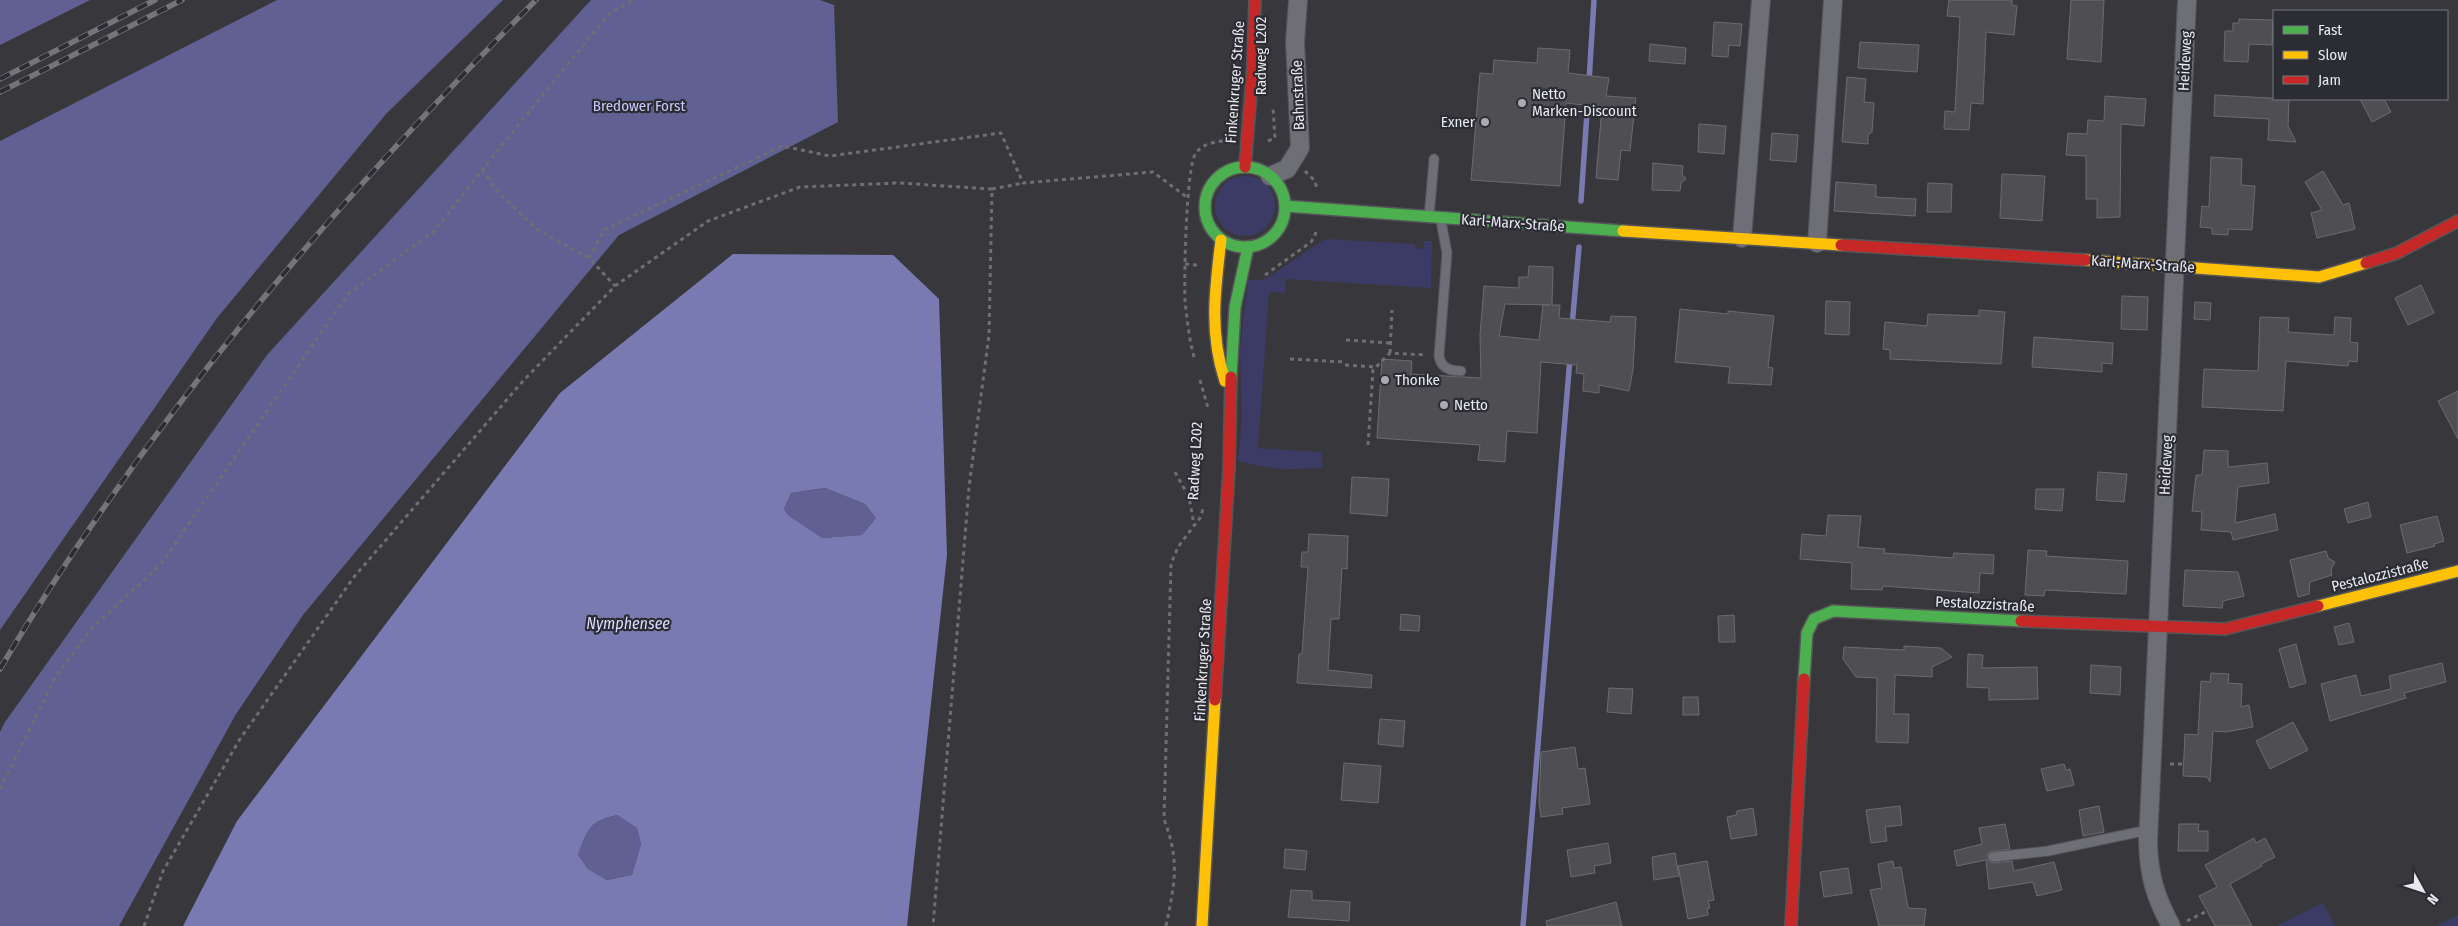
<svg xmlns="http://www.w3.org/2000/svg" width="2458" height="926" viewBox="0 0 2458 926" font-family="'Fira Sans Condensed',sans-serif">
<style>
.green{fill:#3c3b66}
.forest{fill:#606093}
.water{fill:#797ab1;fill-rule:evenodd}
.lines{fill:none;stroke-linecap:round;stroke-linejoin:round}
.stream{stroke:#797ab1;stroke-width:5.5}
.building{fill:#4f4f53;stroke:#6c6c70;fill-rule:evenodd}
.lane-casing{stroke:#555558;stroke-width:11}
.street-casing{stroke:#555558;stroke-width:20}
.fast-casing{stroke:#555558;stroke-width:14}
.slow-casing{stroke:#555558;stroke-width:14}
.jam-casing{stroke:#555558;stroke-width:14}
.path{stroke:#6e6e73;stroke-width:3;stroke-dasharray:4 4;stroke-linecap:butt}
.lane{stroke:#6e6e77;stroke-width:9}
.street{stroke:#6e6e77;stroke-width:18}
.fast{stroke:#4caf50;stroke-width:11}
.slow{stroke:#ffc107;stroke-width:11}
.jam{stroke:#c62828;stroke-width:11}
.rail-casing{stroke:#747479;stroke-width:5.5}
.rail{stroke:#2c2c34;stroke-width:4;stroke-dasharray:11;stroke-linecap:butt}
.poi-dot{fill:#aaabb0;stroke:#2c2c34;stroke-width:2}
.labels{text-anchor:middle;stroke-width:4.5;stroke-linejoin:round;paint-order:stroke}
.street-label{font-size:15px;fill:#e8e9ee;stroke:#2c2c34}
.poi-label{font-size:15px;fill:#e8e9ee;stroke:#2c2c34;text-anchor:start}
.park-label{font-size:15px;fill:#c6c8fd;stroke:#2c2c34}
.water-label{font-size:16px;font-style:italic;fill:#d9dbff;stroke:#2c2c34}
</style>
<rect width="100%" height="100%" fill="#38383c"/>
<g class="green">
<circle cx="1245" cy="206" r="30"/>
<path d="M1325,239L1415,244V248L1423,249L1424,241H1432L1431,288L1286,279L1285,293L1269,292L1258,448L1321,452L1323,467C1292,471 1269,469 1238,461L1242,419L1240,350L1248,280H1263L1270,276Z"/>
<path d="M2323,903L2335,926H2277Z"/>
<path d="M2458,915V926H2436Z"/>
</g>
<g class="forest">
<path d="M0,0H90L0,45Z"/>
<path d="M277,0H503L386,114L217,318L0,630V141Z"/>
<path d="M591,0H820L834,5L838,122L619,235L303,615L236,714L119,926H0V732L5,722L267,355Z"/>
<path d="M825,488L865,504L876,518L862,535L822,538L788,515L784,509L791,493Z"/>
<path d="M617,815L637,828L641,844L632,875L607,880L588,869L578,855C588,829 589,821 617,815Z"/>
</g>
<path class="water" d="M733,254L893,255L939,299L947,555L907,926H183L237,821L560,393ZM825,488L865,504L876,518L862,535L822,538L788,515L784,509L791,493ZM617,815L637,828L641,844L632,875L607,880L588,869L578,855C588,829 589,821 617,815Z"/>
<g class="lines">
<g class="stream">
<path d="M1589,81L1594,0"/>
<path d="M1581,201L1588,98"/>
<path d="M1572,326L1579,247"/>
<path d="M1523,926L1570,358"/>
</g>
</g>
<g class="building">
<path d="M1949,0H2012V5L2017,6L2014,35L1986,32L1983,104L1971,103L1969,130L1944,129L1945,111L1955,112L1960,17L1947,16Z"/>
<path d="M2071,0H2104L2101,62L2067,59Z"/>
<path d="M2239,19L2273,20L2272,45L2249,44L2248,62L2224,61L2225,31H2233V23H2239Z"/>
<path d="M1714,22L1742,24L1740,46L1729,45L1728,57L1712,56Z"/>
<path d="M1860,42L1919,45L1917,72L1858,68Z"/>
<path d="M1650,44L1686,48L1685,64L1649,61Z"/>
<path d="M1538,48L1570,50L1568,73L1609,78L1606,96L1636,98L1630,151L1621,150L1618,180L1596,178L1602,107L1566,103L1560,186L1471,180L1480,73L1493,74L1494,60L1537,63Z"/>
<path d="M1847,77L1866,79L1864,102L1874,103L1872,132L1868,135V144L1842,142Z"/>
<path d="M2215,95L2289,99L2288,126L2296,142L2268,140L2269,119L2214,116Z"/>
<path d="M2105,96L2146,99L2144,126L2121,124L2120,217L2097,218V199H2086V156L2066,155L2068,133L2087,134L2088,120L2104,121Z"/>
<path d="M2360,99H2384L2391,112L2372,122Z"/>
<path d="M1699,124L1726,126L1724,154L1698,152Z"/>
<path d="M1772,133L1798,135L1796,162L1770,160Z"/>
<path d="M2211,157L2242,159L2241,185L2255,186L2252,230L2228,229V235L2212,234V228L2200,227L2202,206L2209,207Z"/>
<path d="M1653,163L1683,166L1682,174L1686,179L1681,183L1680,191L1652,190Z"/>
<path d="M2323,171L2343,205L2349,203L2355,229L2317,238L2311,213L2322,210L2305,182Z"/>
<path d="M2002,174L2045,176L2042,221L2000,218Z"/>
<path d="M1836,182L1876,185V197L1916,199L1915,216L1834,211Z"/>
<path d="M1928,183L1952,184L1951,212H1927Z"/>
<path d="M1529,266L1553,267L1552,305H1560L1559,318L1610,322L1611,316L1636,317L1633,370L1629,391L1599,385V393L1583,391L1584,374L1576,373L1577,365L1541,362L1537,433L1507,431L1505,462L1478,460L1480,445L1377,438L1382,359L1412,361L1411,374L1481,378L1480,335L1484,286L1519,288V277H1528ZM1505,304L1550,305H1543L1539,340L1499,336Z"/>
<path d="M2421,285L2434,313L2408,325L2395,298Z"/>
<path d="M2122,296L2148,297L2147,330L2121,329Z"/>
<path d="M1826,301L1850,302L1849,335L1825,334Z"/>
<path d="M2195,302L2211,303L2210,320L2194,319Z"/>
<path d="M1680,309L1728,314V311L1774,316L1768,367L1773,368L1771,385L1728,383L1730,367L1675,362Z"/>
<path d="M1979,310L2005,312L2001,364L1890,359V350L1883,349L1885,322L1927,326L1928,314L1979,316Z"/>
<path d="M2260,317L2289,318L2288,332L2334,335L2335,317L2351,318L2350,342L2358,343L2357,362L2349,361L2348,366L2286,361L2283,411L2202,407L2204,369L2258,371Z"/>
<path d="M2034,337L2113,343L2112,364L2102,363V372L2032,367Z"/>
<path d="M2458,391V439L2438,401Z"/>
<path d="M2204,450L2228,451V467L2267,463L2269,483L2238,487L2235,523L2275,514L2278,530L2233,540L2231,532L2201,530L2202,512L2192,511L2196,475H2202Z"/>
<path d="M2098,472L2127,474L2124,502L2096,500Z"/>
<path d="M1352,477L1389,479L1387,516L1350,513Z"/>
<path d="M2036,489H2064L2062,511L2035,509Z"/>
<path d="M2368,502L2371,517L2348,523L2344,509Z"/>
<path d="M1828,515L1861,516L1858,547L1885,549L1884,553L1953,558L1954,553L1994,555L1993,574L1980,573L1979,593L1883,586L1882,590L1851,589L1852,563L1800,559L1802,534L1826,536Z"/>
<path d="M2437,516L2444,541L2434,544L2435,546L2407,553L2400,525Z"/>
<path d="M1309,534L1348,536L1347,569L1342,568L1339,619H1331L1328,670L1372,675L1371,688L1297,683L1299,654H1302L1308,567H1301L1302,552H1308Z"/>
<path d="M2028,550L2047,551L2046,556L2128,561L2126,594L2045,590L2044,596L2025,595Z"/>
<path d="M2326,551L2328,558L2335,562L2331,569L2332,575L2310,582L2309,594L2298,597L2290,560Z"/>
<path d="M2185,570L2238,572L2244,596L2223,601L2222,608L2183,606Z"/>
<path d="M1401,614L1420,616L1419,631L1400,630Z"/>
<path d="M1734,615L1735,642H1719L1718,616Z"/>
<path d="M2349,623L2354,642L2339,645L2334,627Z"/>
<path d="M2296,644L2306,683L2290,688L2279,649Z"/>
<path d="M1904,646L1941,648L1952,657L1932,667V677L1895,675L1894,714H1909L1908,743L1876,742L1877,678L1856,677L1843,659L1844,647L1904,650Z"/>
<path d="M1968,654L1983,655L1982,668L2037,667L2038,699L1989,700V688L1967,687Z"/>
<path d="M2442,663L2446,682L2404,693L2406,698L2330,721L2321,684L2356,675L2361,696L2391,689L2389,676Z"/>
<path d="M2091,665L2121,667L2120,695L2090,693Z"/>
<path d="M2211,673L2229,674L2228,683L2242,684L2241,707L2249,705L2253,727L2226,732L2213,731L2210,782L2207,777L2183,776L2185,734L2198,735L2201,681L2210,682Z"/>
<path d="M1609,688L1633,689L1631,714L1607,712Z"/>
<path d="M1683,697H1698L1699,715H1683Z"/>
<path d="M1380,719L1405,721L1403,747L1378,744Z"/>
<path d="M2293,722L2308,750L2270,769L2256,741Z"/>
<path d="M1575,747L1578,769L1585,768L1590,804L1562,808L1563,814L1541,817L1539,803L1541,752Z"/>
<path d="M1344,763L1381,766L1378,803L1341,800Z"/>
<path d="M2064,764L2066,770L2070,769L2074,785L2047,791L2041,769Z"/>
<path d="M1900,806L1902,825L1885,827L1887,841L1871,843L1866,810Z"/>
<path d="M2099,806L2104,832L2083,836L2079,810Z"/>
<path d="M1753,808L1757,835L1731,839L1727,817L1736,815L1737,811Z"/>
<path d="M2005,824L2010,849L1990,852L1987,855L1988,861L1994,863L2012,861L2014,871L2054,862L2062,890L2037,896L2033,882L1989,889L1986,860L1957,866L1954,851L1982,844L1979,828Z"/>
<path d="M2179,824H2199L2198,831H2208V851H2178Z"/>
<path d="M2254,838L2256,843L2265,838L2275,857L2261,864L2262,866L2230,884L2252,926H2215L2199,896L2217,887L2205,865Z"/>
<path d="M1608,843L1611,863L1594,866L1595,873L1571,877L1567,850Z"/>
<path d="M1285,849L1307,851L1305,870L1284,868Z"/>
<path d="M1675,853L1679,876L1654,880L1652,857Z"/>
<path d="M1707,861L1714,900L1708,901L1710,908L1707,909L1708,915L1688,919L1678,866Z"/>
<path d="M1893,861L1894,868L1901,867L1908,908L1926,909L1924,926H1879L1870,890L1882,888L1878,864Z"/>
<path d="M1848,868L1852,893L1824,897L1820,872Z"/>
<path d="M1291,890L1312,891V900L1350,902L1349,921L1288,917Z"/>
<path d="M1616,902L1622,926H1547L1546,921Z"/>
</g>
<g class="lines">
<g class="lane-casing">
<g id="lane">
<path d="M1429,217L1434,159"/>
<path d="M1441,221L1447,253L1439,356C1441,368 1450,371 1461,371"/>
<path d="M1993,857L2048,851L2148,830"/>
</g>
</g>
<g class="street-casing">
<g id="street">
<path d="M1270,176L1287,169L1300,148L1295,42L1298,0"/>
<path d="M1742,238L1761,0"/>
<path d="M1817,243L1833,0"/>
<path d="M2171,926C2155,896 2149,876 2148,842L2187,0"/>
</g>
</g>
<g class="fast-casing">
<g id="fast">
<circle cx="1245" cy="207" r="40"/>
<path d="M1285,206L1623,231"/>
<path d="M1231,377L1235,307L1248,247"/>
<path d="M1804,679L1807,633L1814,619L1833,611L2021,621"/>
</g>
</g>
<g class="slow-casing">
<g id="slow">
<path d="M1623,231L1841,245"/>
<path d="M1221,240C1215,289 1209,333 1225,381"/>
<path d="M2086,260L2319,277L2366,263"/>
<path d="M2318,606L2458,571"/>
<path d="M1202,926L1215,700"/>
</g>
</g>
<g class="jam-casing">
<g id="jam">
<path d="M1245,167L1253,67L1255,0"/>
<path d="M1841,245L2086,260"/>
<path d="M2366,263L2397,253L2458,221"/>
<path d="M2021,621L2225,629L2318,606"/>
<path d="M1215,700L1229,469L1231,377"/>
<path d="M1791,926L1804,679"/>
</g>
</g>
<g class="path">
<path d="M1268,141L1275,138L1273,108"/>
<path d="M482,170L499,193L538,230L589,258L615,286"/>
<path d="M1305,171L1314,180L1317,188"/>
<path d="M992,189L1023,183"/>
<path d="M589,258L604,230L782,146L830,156L1001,133L1023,183L1153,172L1188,198"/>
<path d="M1185,264L1197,265"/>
<path d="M1265,275L1311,242L1315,236L1316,229"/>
<path d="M1346,340L1390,343"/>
<path d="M1390,353L1392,310"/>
<path d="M1194,357C1189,339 1187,319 1185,301C1184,280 1186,164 1196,153C1203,143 1216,142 1227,140"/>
<path d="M1290,359L1345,362"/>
<path d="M1345,365L1376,367"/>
<path d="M1200,380L1208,408"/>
<path d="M1368,445L1373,370L1390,353L1426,355"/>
<path d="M1175,472L1189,497L1194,525"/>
<path d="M2170,764H2182"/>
<path d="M0,789L55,678L91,629L161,564L348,294L434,231L510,135L609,14L633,0"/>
<path d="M2187,921L2205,912"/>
<path d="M144,926L163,871L240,739L354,577L523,381L615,286L708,221L800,187L899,183L992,189L989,335L969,487L933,926"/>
<path d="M1166,926C1175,882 1180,862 1164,819L1171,564L1178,547L1200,518L1204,506"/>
</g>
<use href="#lane" class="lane"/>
<use href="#street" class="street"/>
<use href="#fast" class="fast"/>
<use href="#slow" class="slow"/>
<use href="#jam" class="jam"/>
<g class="rail-casing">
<g id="rail">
<path d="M0,79L155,0"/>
<path d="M0,92L182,0"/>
<path d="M0,669C146,422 334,203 536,0"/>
</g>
</g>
<use href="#rail" class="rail"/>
</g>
<g class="poi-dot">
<circle cx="1522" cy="103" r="5"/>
<circle cx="1485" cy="122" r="5"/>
<circle cx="1385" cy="380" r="5"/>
<circle cx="1444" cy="405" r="5"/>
</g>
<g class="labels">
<g class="street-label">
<text transform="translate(1261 56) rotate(-90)" y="5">Radweg L202</text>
<text transform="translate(2185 61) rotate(-87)" y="5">Heideweg</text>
<text transform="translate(1235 82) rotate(-86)" y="5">Finkenkruger Straße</text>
<text transform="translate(1298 95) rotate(-92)" y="5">Bahnstraße</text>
<text transform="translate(1513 223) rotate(4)" y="5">Karl-Marx-Straße</text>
<text transform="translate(2143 264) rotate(4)" y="5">Karl-Marx-Straße</text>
<text transform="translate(1195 461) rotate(-87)" y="5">Radweg L202</text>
<text transform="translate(2166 465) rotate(-87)" y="5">Heideweg</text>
<text transform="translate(2380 575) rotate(-14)" y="5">Pestalozzistraße</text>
<text transform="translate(1985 604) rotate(3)" y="5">Pestalozzistraße</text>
<text transform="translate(1203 660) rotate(-87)" y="5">Finkenkruger Straße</text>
</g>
<g class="poi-label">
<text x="1532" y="99">Netto<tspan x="1532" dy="17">Marken-Discount</tspan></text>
<text x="1475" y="127" text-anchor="end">Exner</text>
<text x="1395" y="385">Thonke</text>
<text x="1454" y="410">Netto</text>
</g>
<g class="park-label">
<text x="639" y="111">Bredower Forst</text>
</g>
<g class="water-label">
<text x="628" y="629">Nymphensee</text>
</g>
</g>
<rect x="2273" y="10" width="175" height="90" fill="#2c2c34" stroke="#77787e"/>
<rect x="2283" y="26" width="25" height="8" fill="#4caf50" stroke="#77787e"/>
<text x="2318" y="35" font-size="15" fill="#e8e9ee">Fast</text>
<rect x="2283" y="51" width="25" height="8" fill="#ffc107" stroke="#77787e"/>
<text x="2318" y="60" font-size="15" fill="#e8e9ee">Slow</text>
<rect x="2283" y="76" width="25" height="8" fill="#c62828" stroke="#77787e"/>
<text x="2318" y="85" font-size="15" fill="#e8e9ee">Jam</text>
<g transform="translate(2423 891) rotate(130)" stroke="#2c2c34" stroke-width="4" paint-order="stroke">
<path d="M0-4L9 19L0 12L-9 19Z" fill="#e8e9ee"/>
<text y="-8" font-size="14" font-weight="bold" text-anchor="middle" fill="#e8e9ee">N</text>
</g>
</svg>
